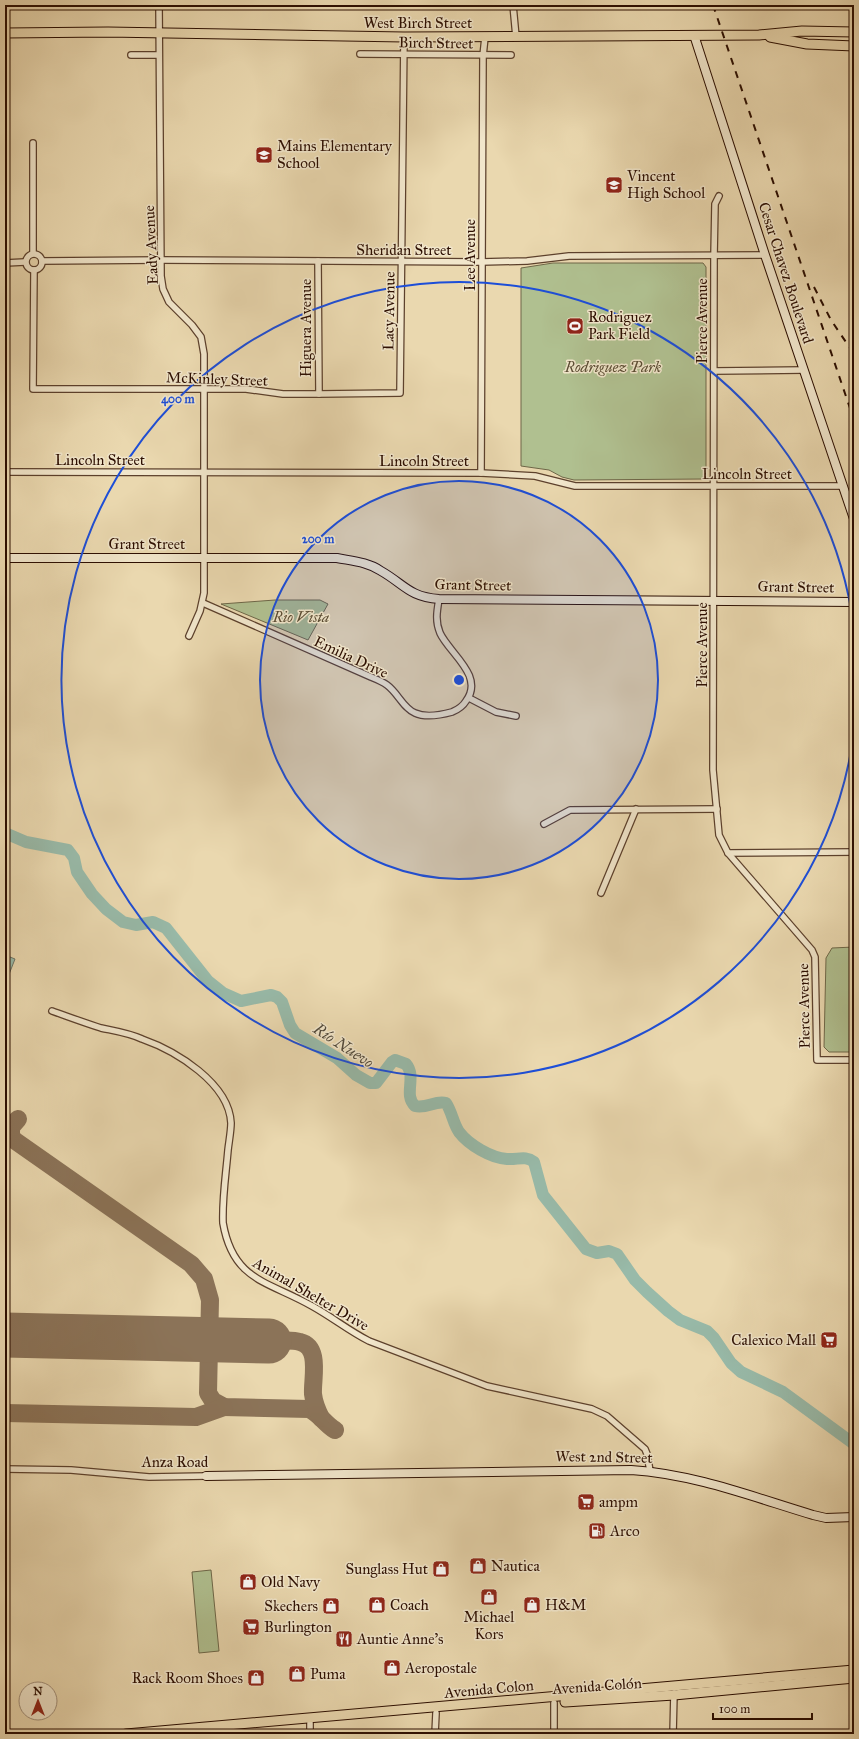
<svg xmlns="http://www.w3.org/2000/svg" width="859" height="1739" viewBox="0 0 859 1739" font-family="'IM FELL Great Primer',serif">
<style>
.green{fill:#b0c090;stroke:#6e6748}
.water{fill:#98baa9;stroke:#6d7566}
.lines{fill:none;stroke-linecap:round;stroke-linejoin:round}
.river{stroke:#98baa9;stroke-width:12}
.taxiway{stroke:#8b7358;stroke-width:18}
.runway{stroke:#8b7358;stroke-width:45}
.street-casing{stroke:#5c402c;stroke-width:8}
.secondary-casing{stroke:#2c0e01;stroke-width:10}
.primary-casing{stroke:#2c0e01;stroke-width:11}
.street{stroke:#f1e6cb;stroke-width:5.5}
.secondary{stroke:#f1e6cb;stroke-width:8}
.primary{stroke:#ead8af;stroke-width:9}
.rail{stroke:#2c0e01;stroke-width:2;stroke-dasharray:7 7;stroke-linecap:butt}
.ring{fill:none;stroke:#1d4ed8;stroke-width:2}
.labels{text-anchor:middle;stroke-width:3;stroke-linejoin:round;paint-order:stroke}
.street-label{font-size:15px;fill:#2c0e01;stroke:#f1e6cb}
.poi-label{font-size:15px;fill:#2c0e01;stroke:#f1e6cb;text-anchor:start}
.park-label{font-size:15px;font-style:italic;fill:#5a4c33;stroke:#f1e6cb}
.water-label{font-size:16px;font-style:italic;fill:#524a3c;stroke:#f1e6cb}
.centre{fill:#1d4ed8;stroke:#f1e6cb;stroke-width:2}
.ring-label{font-size:12px;text-anchor:middle;font-weight:bold;fill:#1d4ed8;stroke:#f1e6cb;stroke-width:3;stroke-linejoin:round;paint-order:stroke}
</style>
<rect width="100%" height="100%" fill="#ead8af"/>
<filter id="stains"><feTurbulence type="fractalNoise" baseFrequency=".005" numOctaves="4"/><feColorMatrix values="0 0 0 0 .2 0 0 0 0 .09 0 0 0 0 .02 0 0 0 .5 -.17"/></filter>
<radialGradient id="worn" r=".72"><stop offset=".6" stop-color="#630" stop-opacity="0"/><stop offset="1" stop-color="#630" stop-opacity=".3"/></radialGradient>
<g class="green">
<path d="M553,263H703L706,267V474L703,479L574,480L562,477L549,470L521,466V268Z"/>
<path d="M275,600H320L328,604L308,640L221,604Z"/>
<path d="M854,947V1052H829L824,1047L826,958L832,948Z"/>
<path d="M211,1570L219,1651L199,1653L192,1572Z"/>
</g>
<path class="water" d="M5,955L15,959L6,982H5Z"/>
<g class="lines">
<path class="river" d="M5,833L26,842L68,850L74,858L77,872L92,894L106,909L123,922L136,925L153,922L166,928L208,981L223,993L241,1001L271,995L277,997L282,1002L290,1025L295,1033L337,1058L356,1075L370,1083H376L392,1062L395,1060L406,1064C417,1077 403,1095 415,1106C427,1109 435,1100 446,1103C452,1112 453,1123 459,1132C469,1145 491,1158 507,1159C518,1160 525,1155 534,1162L543,1195L586,1249L597,1253L609,1251L617,1254L635,1280L647,1292L668,1311L680,1320L707,1331L714,1338L731,1363L741,1372L783,1392L854,1444"/>
<g class="taxiway">
<path d="M18,1119L11,1127V1136L14,1140L191,1264L204,1279L210,1300L208,1393L213,1401L224,1407L309,1409C320,1414 325,1424 335,1430"/>
<path d="M269,1341C279,1341 291,1339 300,1342C321,1347 312,1379 313,1394C314,1403 317,1410 321,1418"/>
<path d="M5,1413L196,1417L224,1407"/>
</g>
<path class="runway" d="M5,1335L269,1341"/>
<g class="street-casing">
<g id="street">
<path d="M159,5L161,276L163,289L169,302L192,325L201,337L204,354V593L200,611L189,636"/>
<path d="M483,5L513,6"/>
<path d="M513,5L516,37"/>
<path d="M360,54L511,55"/>
<path d="M131,55H159"/>
<path d="M33,143V253"/>
<path d="M719,196L715,204L714,256L713,770L719,835L728,853L812,950L815,957L817,1060H854"/>
<circle cx="34" cy="262" r="8"/>
<path d="M42,261L161,260L481,262L527,261L569,256L765,255"/>
<path d="M318,261L319,394"/>
<path d="M5,263L25,262"/>
<path d="M34,270L33,389H246L283,394H319L400,393L404,37"/>
<path d="M714,371L803,370"/>
<path d="M5,472L481,473L535,476L575,486H842"/>
<path d="M481,473L483,56L485,37"/>
<path d="M203,603L371,677C376,679 383,682 387,685C398,693 403,708 415,713C426,718 441,715 452,712C457,710 463,706 466,701C485,676 449,653 440,633C435,621 437,611 439,599"/>
<path d="M469,698L496,712L516,716"/>
<path d="M544,824L570,810L717,809"/>
<path d="M728,853L854,852"/>
<path d="M601,893L636,809"/>
<path d="M52,1011C69,1017 85,1023 101,1028C115,1031 129,1033 142,1039C176,1051 229,1083 231,1123C231,1131 229,1141 228,1150C226,1174 222,1199 223,1223C233,1281 268,1281 312,1306C332,1317 349,1331 369,1341L487,1386L592,1409L607,1416L645,1449L647,1454L650,1471"/>
<path d="M5,1469L71,1470L149,1477L206,1476"/>
<path d="M310,1723V1734"/>
<path d="M435,1734L436,1713"/>
<path d="M554,1734V1703"/>
<path d="M673,1734L674,1693"/>
</g>
</g>
<g class="secondary-casing">
<g id="secondary">
<path d="M694,35L765,255L854,519"/>
<path d="M5,558H337C352,561 368,562 381,571C404,584 409,597 439,599L854,602"/>
<path d="M206,1476L631,1470C694,1474 753,1497 813,1515L826,1518L854,1517"/>
</g>
</g>
<g class="primary-casing">
<g id="primary">
<path d="M5,33L108,32L404,37L759,35L802,31L854,32"/>
<path d="M770,37L807,44L854,46"/>
<path d="M565,1702L674,1695L854,1678"/>
<path d="M126,1734L854,1670"/>
</g>
</g>
<use href="#street" class="street"/>
<use href="#secondary" class="secondary"/>
<use href="#primary" class="primary"/>
<g class="rail">
<path d="M713,5L854,420"/>
<path d="M814,287L831,320L854,354"/>
</g>
</g>
<circle cx="459" cy="680" r="199" fill="#1d4ed8" fill-opacity=".12"/>
<g class="ring">
<circle cx="459" cy="680" r="199"/>
<path d="M854 732A398 398 0 1 1 854 628"/>
</g>
<defs>
<g id="school-square" transform="scale(0.9)"><rect x="-9" y="-9" width="18" height="18" rx="4" fill="#8f2418" stroke="#f1e6cb"/><path d="M0-5L7-2L0 1L-7-2ZM-4 1L0 2.5L4 1V4Q0 6-4 4Z" fill="#fff"/></g>
<g id="stadium-square" transform="scale(0.9)"><rect x="-9" y="-9" width="18" height="18" rx="4" fill="#8f2418" stroke="#f1e6cb"/><path d="M0-5a6.5 5 0 1 0 0 10a6.5 5 0 1 0 0-10ZM-3.5-1.8h7v3.6h-7Z" fill="#fff"/></g>
<g id="supermarket-square" transform="scale(0.9)"><rect x="-9" y="-9" width="18" height="18" rx="4" fill="#8f2418" stroke="#f1e6cb"/><path d="M-6-5.5h2.5l.6 2H6L4.5 2H-2.5L-4.4-4H-6ZM-1.5 3.2a1.3 1.3 0 1 0 .1 0ZM3 3.2a1.3 1.3 0 1 0 .1 0Z" fill="#fff"/></g>
<g id="fuel-square" transform="scale(0.9)"><rect x="-9" y="-9" width="18" height="18" rx="4" fill="#8f2418" stroke="#f1e6cb"/><path d="M-5.5-6h7V0h2V4h1.3V-2.5L3-4.5l.8-.8L6-3V5H2.5V1h-1V6h-7ZM-4.2-4.7v3.2H.2V-4.7Z" fill="#fff"/></g>
<g id="shop-square" transform="scale(0.9)"><rect x="-9" y="-9" width="18" height="18" rx="4" fill="#8f2418" stroke="#f1e6cb"/><path d="M-5-2.5h2.3a2.7 3.5 0 0 1 5.4 0H5L5.5 6h-11ZM-1.5-2.5h3a1.5 2.3 0 0 0-3 0Z" fill="#fff"/></g>
<g id="restaurant-square" transform="scale(0.9)"><rect x="-9" y="-9" width="18" height="18" rx="4" fill="#8f2418" stroke="#f1e6cb"/><path d="M-5-6h1v4h1v-4h1v4h1v-4h1v5L-1.5 .5V6h-2V.5L-5-1ZM5-6V6H3V1.5H1.5Q1.5-4 5-6Z" fill="#fff"/></g>
</defs>
<g fill-rule="evenodd">
<use href="#school-square" x="264" y="155"/>
<use href="#school-square" x="614" y="185"/>
<use href="#stadium-square" x="575" y="326"/>
<use href="#supermarket-square" x="829" y="1340"/>
<use href="#supermarket-square" x="586" y="1502"/>
<use href="#fuel-square" x="597" y="1531"/>
<use href="#shop-square" x="478" y="1566"/>
<use href="#shop-square" x="441" y="1569"/>
<use href="#shop-square" x="248" y="1582"/>
<use href="#shop-square" x="489" y="1597"/>
<use href="#shop-square" x="377" y="1605"/>
<use href="#shop-square" x="532" y="1605"/>
<use href="#shop-square" x="331" y="1606"/>
<use href="#supermarket-square" x="251" y="1627"/>
<use href="#restaurant-square" x="344" y="1639"/>
<use href="#shop-square" x="392" y="1668"/>
<use href="#shop-square" x="297" y="1674"/>
<use href="#shop-square" x="256" y="1678"/>
</g>
<g class="labels">
<g class="street-label">
<text x="418" y="28">West Birch Street</text>
<text transform="translate(436 43) rotate(1)" y="5">Birch Street</text>
<text transform="translate(151 245) rotate(-93)" y="5">Eady Avenue</text>
<text x="404" y="255">Sheridan Street</text>
<text transform="translate(470 255) rotate(-90)" y="5">Lee Avenue</text>
<text transform="translate(786 273) rotate(72)" y="5">Cesar Chavez Boulevard</text>
<text transform="translate(389 311) rotate(-89)" y="5">Lacy Avenue</text>
<text transform="translate(702 321) rotate(-90)" y="5">Pierce Avenue</text>
<text transform="translate(306 328) rotate(-90)" y="5">Higuera Avenue</text>
<text transform="translate(217 379) rotate(2)" y="5">McKinley Street</text>
<text x="100" y="465">Lincoln Street</text>
<text x="424" y="466">Lincoln Street</text>
<text x="747" y="479">Lincoln Street</text>
<text x="147" y="549">Grant Street</text>
<text transform="translate(473 585) rotate(1)" y="5">Grant Street</text>
<text transform="translate(796 587) rotate(1)" y="5">Grant Street</text>
<text transform="translate(702 645) rotate(-90)" y="5">Pierce Avenue</text>
<text transform="translate(351 657) rotate(25)" y="5">Emilia Drive</text>
<text transform="translate(804 1006) rotate(-91)" y="5">Pierce Avenue</text>
<text transform="translate(311 1294) rotate(30)" y="5">Animal Shelter Drive</text>
<text transform="translate(604 1457) rotate(1)" y="5">West 2nd Street</text>
<text x="175" y="1467">Anza Road</text>
<text transform="translate(597 1686) rotate(-4)" y="5">Avenida Colón</text>
<text transform="translate(489 1689) rotate(-5)" y="5">Avenida Colon</text>
</g>
<g class="poi-label">
<text x="277" y="151">Mains Elementary<tspan x="277" dy="17">School</tspan></text>
<text x="627" y="181">Vincent<tspan x="627" dy="17">High School</tspan></text>
<text x="588" y="322">Rodriguez<tspan x="588" dy="17">Park Field</tspan></text>
<text x="816" y="1345" text-anchor="end">Calexico Mall</text>
<text x="599" y="1507">ampm</text>
<text x="610" y="1536">Arco</text>
<text x="491" y="1571">Nautica</text>
<text x="428" y="1574" text-anchor="end">Sunglass Hut</text>
<text x="261" y="1587">Old Navy</text>
<text x="390" y="1610">Coach</text>
<text x="545" y="1610">H&amp;M</text>
<text x="318" y="1611" text-anchor="end">Skechers</text>
<text x="489" y="1622" text-anchor="middle">Michael<tspan x="489" dy="17">Kors</tspan></text>
<text x="264" y="1632">Burlington</text>
<text x="357" y="1644">Auntie Anne's</text>
<text x="405" y="1673">Aeropostale</text>
<text x="310" y="1679">Puma</text>
<text x="243" y="1683" text-anchor="end">Rack Room Shoes</text>
</g>
<g class="park-label">
<text x="613" y="372">Rodriguez Park</text>
<text x="301" y="622">Rio Vista</text>
</g>
<g class="water-label">
<text transform="translate(344 1045) rotate(33)" y="6">Río Nuevo</text>
</g>
</g>
<circle cx="459" cy="680" r="6" class="centre"/>
<g class="ring-label">
<text x="178" y="403">400 m</text>
<text x="318" y="543">200 m</text>
</g>
<rect width="859" height="1739" fill="none" stroke="#ead8af" stroke-width="20"/>
<rect x="6" y="6" width="847" height="1727" fill="none" stroke="#2c0e01" stroke-width="2"/>
<rect x="10" y="10" width="839" height="1719" fill="none" stroke="#2c0e01"/>
<g transform="translate(38 1701)"><circle r="19" fill="#f1e6cb" stroke="#a2907a"/>
<path d="M0-3L7 15L0 10L-7 15Z" fill="#8f2418"/>
<text y="-6" font-size="11" font-weight="bold" text-anchor="middle" fill="#2c0e01">N</text>
</g>
<path d="M713 1713v6h99v-6" fill="none" stroke="#2c0e01" stroke-width="2"/>
<text x="719" y="1713" font-size="12" fill="#2c0e01" stroke="#f1e6cb" stroke-width="3" paint-order="stroke">100 m</text>
<rect width="100%" height="100%" filter="url(#stains)"/>
<rect width="100%" height="100%" fill="url(#worn)"/>
</svg>
